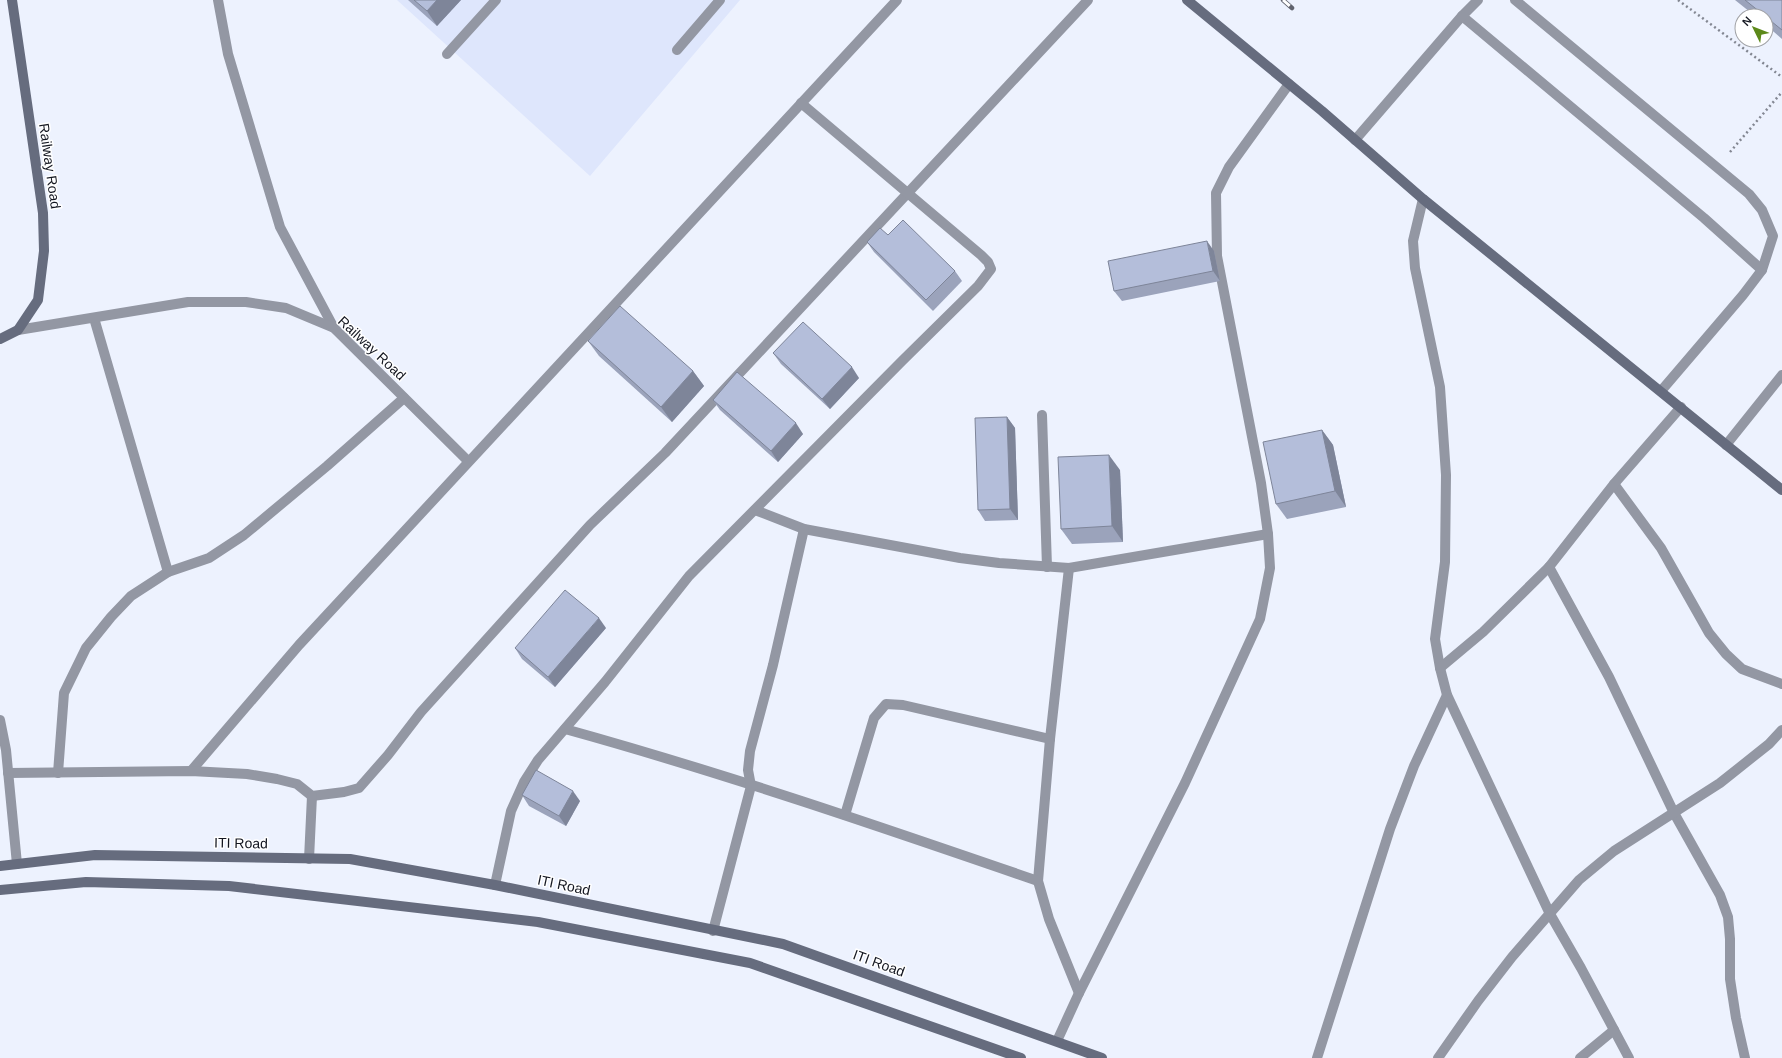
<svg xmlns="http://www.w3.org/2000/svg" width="1782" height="1058" viewBox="0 0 1782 1058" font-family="Arial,sans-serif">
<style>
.built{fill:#dee6fc}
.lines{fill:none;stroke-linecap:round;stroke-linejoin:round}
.path{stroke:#838792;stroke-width:2.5;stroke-dasharray:2 3;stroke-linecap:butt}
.lane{stroke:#9397a3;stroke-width:10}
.street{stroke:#9397a3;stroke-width:10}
.secondary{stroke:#666c7e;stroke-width:10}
.rail-casing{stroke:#60636e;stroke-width:4.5}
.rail{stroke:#fff;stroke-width:3;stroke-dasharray:9;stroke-linecap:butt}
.wall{fill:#9ba3bb}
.shaded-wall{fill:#7e8599}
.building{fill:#b4beda;stroke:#7e8599}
.labels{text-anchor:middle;stroke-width:3;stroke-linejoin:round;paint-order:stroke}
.street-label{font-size:14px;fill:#131620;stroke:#fff}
</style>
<rect width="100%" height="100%" fill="#edf2fe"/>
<path class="built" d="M397,0H740L590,176Z"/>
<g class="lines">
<g class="path">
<path d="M1678,0L1782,77"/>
<path d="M1730,152L1782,92"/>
</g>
<g class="lane">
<path d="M1515,0L1749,194L1762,210L1773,236L1762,270L1743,295L1661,391"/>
<path d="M1462,16L1704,218L1762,270"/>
<path d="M677,50L720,0"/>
<path d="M447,54L496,0"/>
<path d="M1355,140L1462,16L1478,0"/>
</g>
<g class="street">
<path d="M218,0L228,54L280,227L334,328"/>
<path d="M1423,199L1413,241L1415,268L1440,387L1446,475L1445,562L1435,639L1440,668L1447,695L1550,914L1581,968L1629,1058"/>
<path d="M94,318L168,572"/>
<path d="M18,330L188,302H246L286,308L334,328L468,461"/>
<path d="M1042,415L1047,567"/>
<path d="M1726,445L1782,375"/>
<path d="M1614,484L1661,548L1709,633L1726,654L1742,669L1782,684"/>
<path d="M755,510L804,529L960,558L999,563L1069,568L1268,534"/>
<path d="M1549,567L1609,677L1674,813L1720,895L1728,917L1730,939V979L1736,1018L1745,1058"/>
<path d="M1069,568L1050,739L1038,881L1049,919L1079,993"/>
<path d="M1440,668L1483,632L1549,567L1614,484L1681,407"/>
<path d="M0,720L6,750L17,864"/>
<path d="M565,729C724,773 881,827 1038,881"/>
<path d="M191,771L299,645L897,0"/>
<path d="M8,773L191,771L247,774L277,779L297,784L312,796L344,792L359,788L388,755L421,712L590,525L665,453L1088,0"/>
<path d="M58,773L64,693L86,648L111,617L131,596L168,572L209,558L244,535L327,466L404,398"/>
<path d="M845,815L874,718L886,704L903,705L1050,739"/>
<path d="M309,859L312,796"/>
<path d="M495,885L511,811L524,782L538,760L605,682L689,576L902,361L978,286L991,269L988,262L981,255L801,103"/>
<path d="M713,931L751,786L748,770L750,751L773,665L804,529"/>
<path d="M1057,1041L1079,993L1185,783L1260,619L1270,568L1268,534L1261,483L1217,256L1216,193L1229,167L1289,84"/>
<path d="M1317,1058L1390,829L1414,766L1447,695"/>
<path d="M1438,1058L1478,1001L1512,957L1579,880L1614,851L1720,783L1769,744L1782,730"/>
<path d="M1580,1058L1614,1030"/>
</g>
<g class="secondary">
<path d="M1187,0L1322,111L1423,199L1782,490"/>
<path d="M0,339L18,330L38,300L44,251L43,213L12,0"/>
<path d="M0,866L95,855L350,859L495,885L783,944L1102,1058"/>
<path d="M0,890L86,882L229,886L538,922L750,963L1021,1058"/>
</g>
<g class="rail-casing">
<path id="rail" d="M1283,0L1292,8"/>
</g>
<use href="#rail" class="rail"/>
</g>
<g class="wall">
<path d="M408,0H461L437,26Z"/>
<path d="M1735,0H1782V39L1766,25V16H1755Z"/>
<path d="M888,235L955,271L962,281L933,311L874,252L867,242Z"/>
<path d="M1214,251L1220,281L1122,301L1114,291Z"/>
<path d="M588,341L693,371L704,386L672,422L599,356Z"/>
<path d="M773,353L859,378L830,409L781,364Z"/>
<path d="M713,400L803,434L778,462L720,410Z"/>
<path d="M1007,417L1015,428L1018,520L985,521L978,510Z"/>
<path d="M1322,430L1333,445L1346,507L1287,519L1276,504Z"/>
<path d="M1120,470L1123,542L1072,544L1061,529Z"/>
<path d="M606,628L555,687L522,659L515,648Z"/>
<path d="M522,795L580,801L566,826L529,806Z"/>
</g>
<g class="shaded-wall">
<path d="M437,0H461L437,26L427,11Z"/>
<path d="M1207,241L1214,251L1220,281L1213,271Z"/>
<path d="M852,367L859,378L830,409L822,399Z"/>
<path d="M693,371L704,386L672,422L661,407Z"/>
<path d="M1007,417L1015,428L1018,520L1010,509Z"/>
<path d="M796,423L803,434L778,462L771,451Z"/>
<path d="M1322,430L1333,445L1346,507L1335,491Z"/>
<path d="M1109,455L1120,470L1123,542L1112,526Z"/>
<path d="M599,618L606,628L555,687L548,677Z"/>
<path d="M573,791L580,801L566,826L559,816Z"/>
</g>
<g class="building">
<path d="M414,0H437L427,11Z"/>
<path d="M1745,0H1782V30L1766,17V16H1765Z"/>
<path d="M903,220L955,271L926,300L867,242L880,228L888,235Z"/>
<path d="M1207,241L1213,271L1114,291L1108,261Z"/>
<path d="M620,306L693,371L661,407L588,341Z"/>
<path d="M803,322L852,367L822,399L773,353Z"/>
<path d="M737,372L796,423L771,451L713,400Z"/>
<path d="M1007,417L1010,509L978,510L975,418Z"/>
<path d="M1322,430L1335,491L1276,504L1263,442Z"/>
<path d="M1109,455L1112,526L1061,529L1058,457Z"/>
<path d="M565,590L599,618L548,677L515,648Z"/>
<path d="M536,770L573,791L559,816L522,795Z"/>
</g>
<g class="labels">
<g class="street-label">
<text transform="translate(50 166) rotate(82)" y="5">Railway Road</text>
<text transform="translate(372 348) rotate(43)" y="5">Railway Road</text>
<text transform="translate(241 843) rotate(1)" y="5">ITI Road</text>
<text transform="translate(564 885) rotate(12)" y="5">ITI Road</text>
<text transform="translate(879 963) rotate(20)" y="5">ITI Road</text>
</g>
</g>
<g transform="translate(1754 28) rotate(313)"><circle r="19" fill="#ffffff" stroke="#a1a2a6"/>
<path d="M0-3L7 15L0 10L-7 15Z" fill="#5c891a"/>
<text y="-6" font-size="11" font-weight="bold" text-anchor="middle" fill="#131620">N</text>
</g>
</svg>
